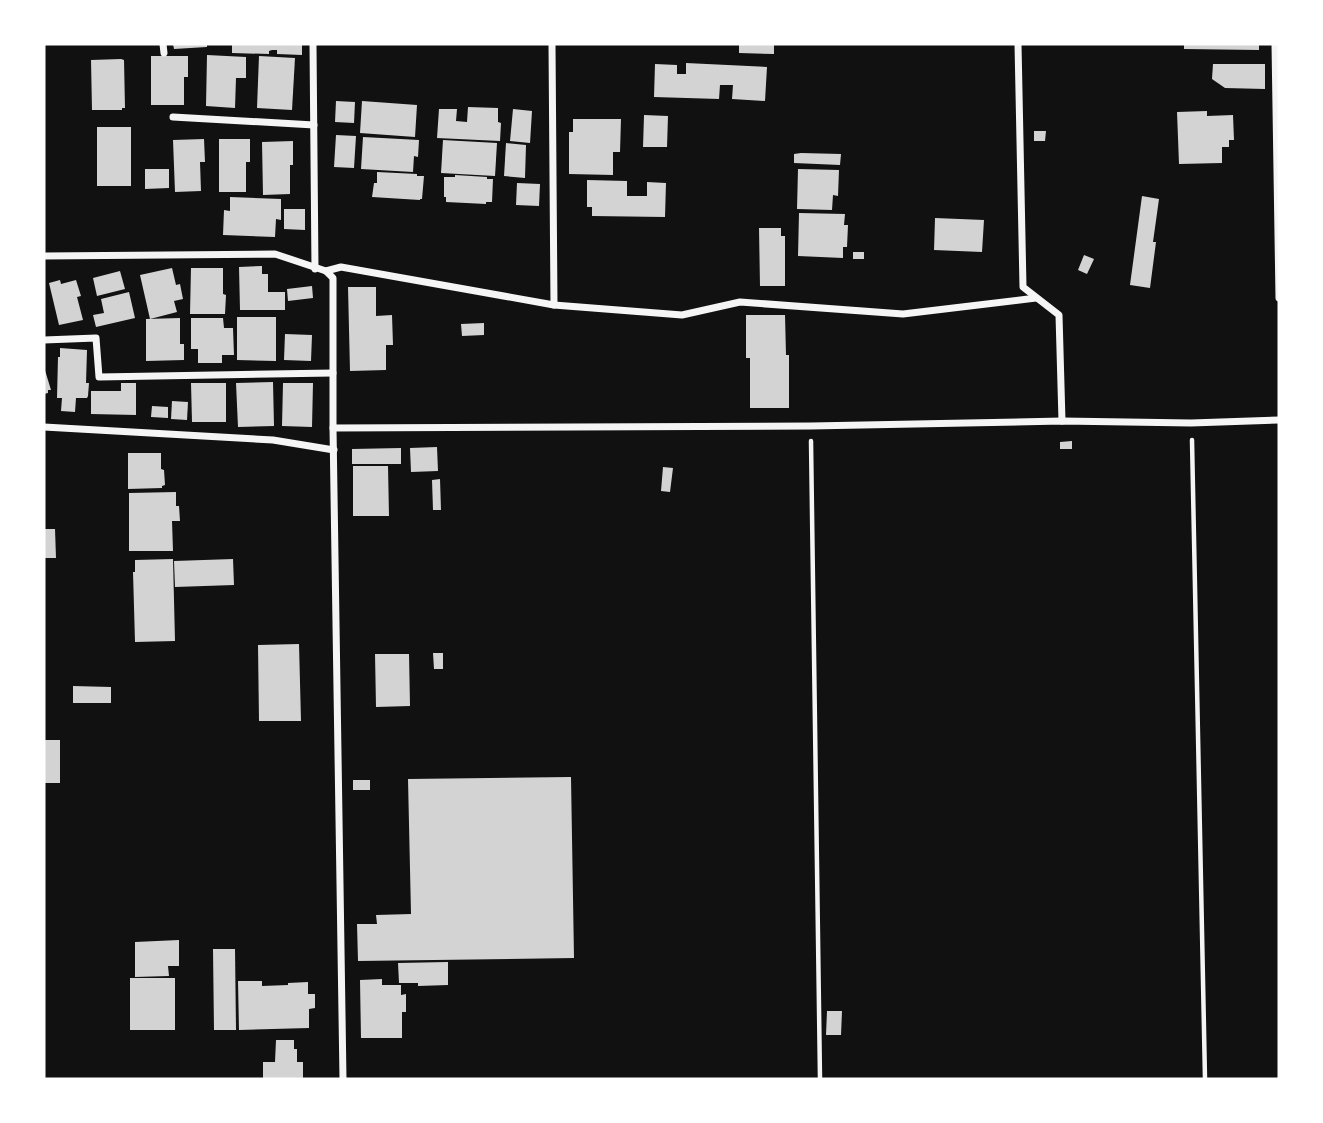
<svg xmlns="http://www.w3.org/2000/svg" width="1323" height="1123" viewBox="0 0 1323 1123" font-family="Lato,sans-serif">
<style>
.building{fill:#d3d3d3}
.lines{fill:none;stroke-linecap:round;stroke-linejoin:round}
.path{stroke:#f5f5f5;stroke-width:4.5}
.minor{stroke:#f5f5f5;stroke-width:7}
</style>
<rect width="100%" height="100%" fill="#111"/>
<g class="building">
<path d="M173,44H207V47L174,49Z"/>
<path d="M232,44H302V55L277,54V50H272L269,51V54L232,53Z"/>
<path d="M739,44H774V54L739,53Z"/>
<path d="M1184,44H1259V50L1184,49Z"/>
<path d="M207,55L246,57V78H236L235,108L206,106Z"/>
<path d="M151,56H188V77H184V105H151Z"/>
<path d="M259,56L295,58L292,110L257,108Z"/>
<path d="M121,59L124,60L125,108H122V110H92L91,60Z"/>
<path d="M686,63L767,67L765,101L732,99L733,85H720L719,99L654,97L655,64L677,65V74H686Z"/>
<path d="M1213,64H1265V89L1225,88L1212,79Z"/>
<path d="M336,101L355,102L354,123L335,122Z"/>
<path d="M362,101L417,105L415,137L360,133Z"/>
<path d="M468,107L498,108V122L501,123L500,141L437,138L439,109H457L456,121L467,122Z"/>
<path d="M513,109L532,111L530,143L510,141Z"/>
<path d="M1207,111V116L1233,115L1234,140H1229V147H1222V163L1179,164L1177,112Z"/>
<path d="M644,115L668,116L667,147H643Z"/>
<path d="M573,119H621L620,152H613V175L569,174V132H573Z"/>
<rect x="97" y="127" width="34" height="59"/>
<path d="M1034,131H1046L1045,141H1034Z"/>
<path d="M336,135L356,136L354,168L334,167Z"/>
<path d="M363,137L419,140L418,157L414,156L413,172L361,169Z"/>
<path d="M204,139L205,162H200L201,191L175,192L173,140Z"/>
<path d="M219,139H250V162H246V192H219Z"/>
<path d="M443,140L497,143L495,176L441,173Z"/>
<path d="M293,141V165H290V194L263,195L262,142Z"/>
<path d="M506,143L526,145L525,178L504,176Z"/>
<path d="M801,153L841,154L840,165L794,163V154Z"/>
<path d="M145,169H169V188L145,189Z"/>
<path d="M798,169L839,170L838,196L833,195L832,210L797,209Z"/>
<path d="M377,172L417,174V176H424L422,199H420V200L372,197L374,183H377Z"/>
<path d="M455,175L487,177V179H493L492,202H486V204L446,202V197H444V177H455Z"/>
<path d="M587,180L627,181V196H647V182L666,183L665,217L592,216V207H587Z"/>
<path d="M517,183L540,184L539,206L516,205Z"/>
<path d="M1142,196L1159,199L1153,242H1156L1150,288L1130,285Z"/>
<path d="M230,197L281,199V220L276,219L275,237L223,235L224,210L230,211Z"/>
<path d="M284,209H305V230L284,229Z"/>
<path d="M799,213L845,214L844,225H848L847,247H843V258L798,256Z"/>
<path d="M935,218L984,220L982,252L934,250Z"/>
<path d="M759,228H781V236H785V286H760Z"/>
<rect x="853" y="252" width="11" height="7"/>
<path d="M1084,255L1094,259L1087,274L1078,270Z"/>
<path d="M262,266V274H268V292H285V310H240L239,267Z"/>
<path d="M172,268L176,285L180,284L183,299L174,301L177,312L150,319L140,275Z"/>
<path d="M191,268H223V294L226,295L225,314H190Z"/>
<path d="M120,271L125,289L97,296L93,278Z"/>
<path d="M60,280L61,284L76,280L81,296L77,297L83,320L59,325L49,283Z"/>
<path d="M312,286L313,298L288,301L287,289Z"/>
<path d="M348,287H376V316L392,315L393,345H386V370L350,371Z"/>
<path d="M129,292L135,318L96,327L93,315L104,313L101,299Z"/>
<path d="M746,315H785L786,355H789V408H750V358H746Z"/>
<path d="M237,317H276V361L237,360Z"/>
<path d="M180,318V344H184V360L146,361V319Z"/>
<path d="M191,318H223L224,328H233L234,355H222V363H198V349H191Z"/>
<path d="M484,323V335L462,336L461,324Z"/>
<path d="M285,334L312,335L311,361L284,360Z"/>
<path d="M60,348L87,350L86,383H89L88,396L87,398H76L75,412L61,411L62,398H57L58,357H60Z"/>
<path d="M44,367L51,390H48V393L44,394Z"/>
<path d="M273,382L274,426L238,427L236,383Z"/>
<path d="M121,383H136V415L91,414V391H121Z"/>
<path d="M191,383H226V422H192Z"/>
<path d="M283,383H313L312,427L282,426Z"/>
<path d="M172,401L188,402L187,420L171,419Z"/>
<path d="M152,406L168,407V418L151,417Z"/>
<path d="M1072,441V449H1060V442Z"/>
<path d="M437,447L438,471L411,472L410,448Z"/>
<path d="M401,448V464H352V449Z"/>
<path d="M128,453H161V469L164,470L165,485L162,486V488L128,489Z"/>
<path d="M353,466H388L389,516H353Z"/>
<path d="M663,467L673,468L670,492L661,491Z"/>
<path d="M440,479L441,510H433L432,480Z"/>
<path d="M176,492V506H179L180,521H172L173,551H129V493Z"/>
<path d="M44,529H55L56,558H44Z"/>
<path d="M173,559L175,641L135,642L133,572H135V560Z"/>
<path d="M233,559L234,585L175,587L174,561Z"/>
<path d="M299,644L301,721H259L258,645Z"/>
<path d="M433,653H443V669H434Z"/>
<path d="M375,654H409L410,706L376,707Z"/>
<path d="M73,686L111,687V703H73Z"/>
<rect x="44" y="740" width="16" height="43"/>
<path d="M571,777L574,958L358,961L357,924H377L376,915L411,914L408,779Z"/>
<rect x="353" y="780" width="17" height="10"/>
<path d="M179,940V966H168L169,976L135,977V942Z"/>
<path d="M213,949H235L236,1030H214Z"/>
<path d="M448,962V985L418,986V983H399L398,963Z"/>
<rect x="130" y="978" width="45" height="52"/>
<path d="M382,979V985H401V995L406,994V1012H402V1038H361L360,980Z"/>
<path d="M238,981H262V986L288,985V983L308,982V994H315V1008L309,1009V1028L239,1030Z"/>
<path d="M827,1011H842L841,1035H826Z"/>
<path d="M276,1040H294V1049H297V1062H303V1079H263V1062H275Z"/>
</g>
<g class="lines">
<g class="path">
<path d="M1192,440L1205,1079"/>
<path d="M811,441L820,1079"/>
</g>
<g class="minor">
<path d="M163,44L164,53"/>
<path d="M313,44L315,269"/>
<path d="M552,44L554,305"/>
<path d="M1018,44L1023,287L1059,315L1062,421"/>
<path d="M1275,44L1279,298"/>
<path d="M173,117L314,125"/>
<path d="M44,256L275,254L326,271L333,278V428L343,1079"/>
<path d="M326,271L341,267L554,305L682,315L740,302L903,314L1036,298"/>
<path d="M44,340L96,338L99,377L333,373"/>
<path d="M44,427L273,440L334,450"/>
<path d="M333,428L811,426L1062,421L1191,423L1279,420"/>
</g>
</g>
<rect width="1323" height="1123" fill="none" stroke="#ffffff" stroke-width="91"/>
</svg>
